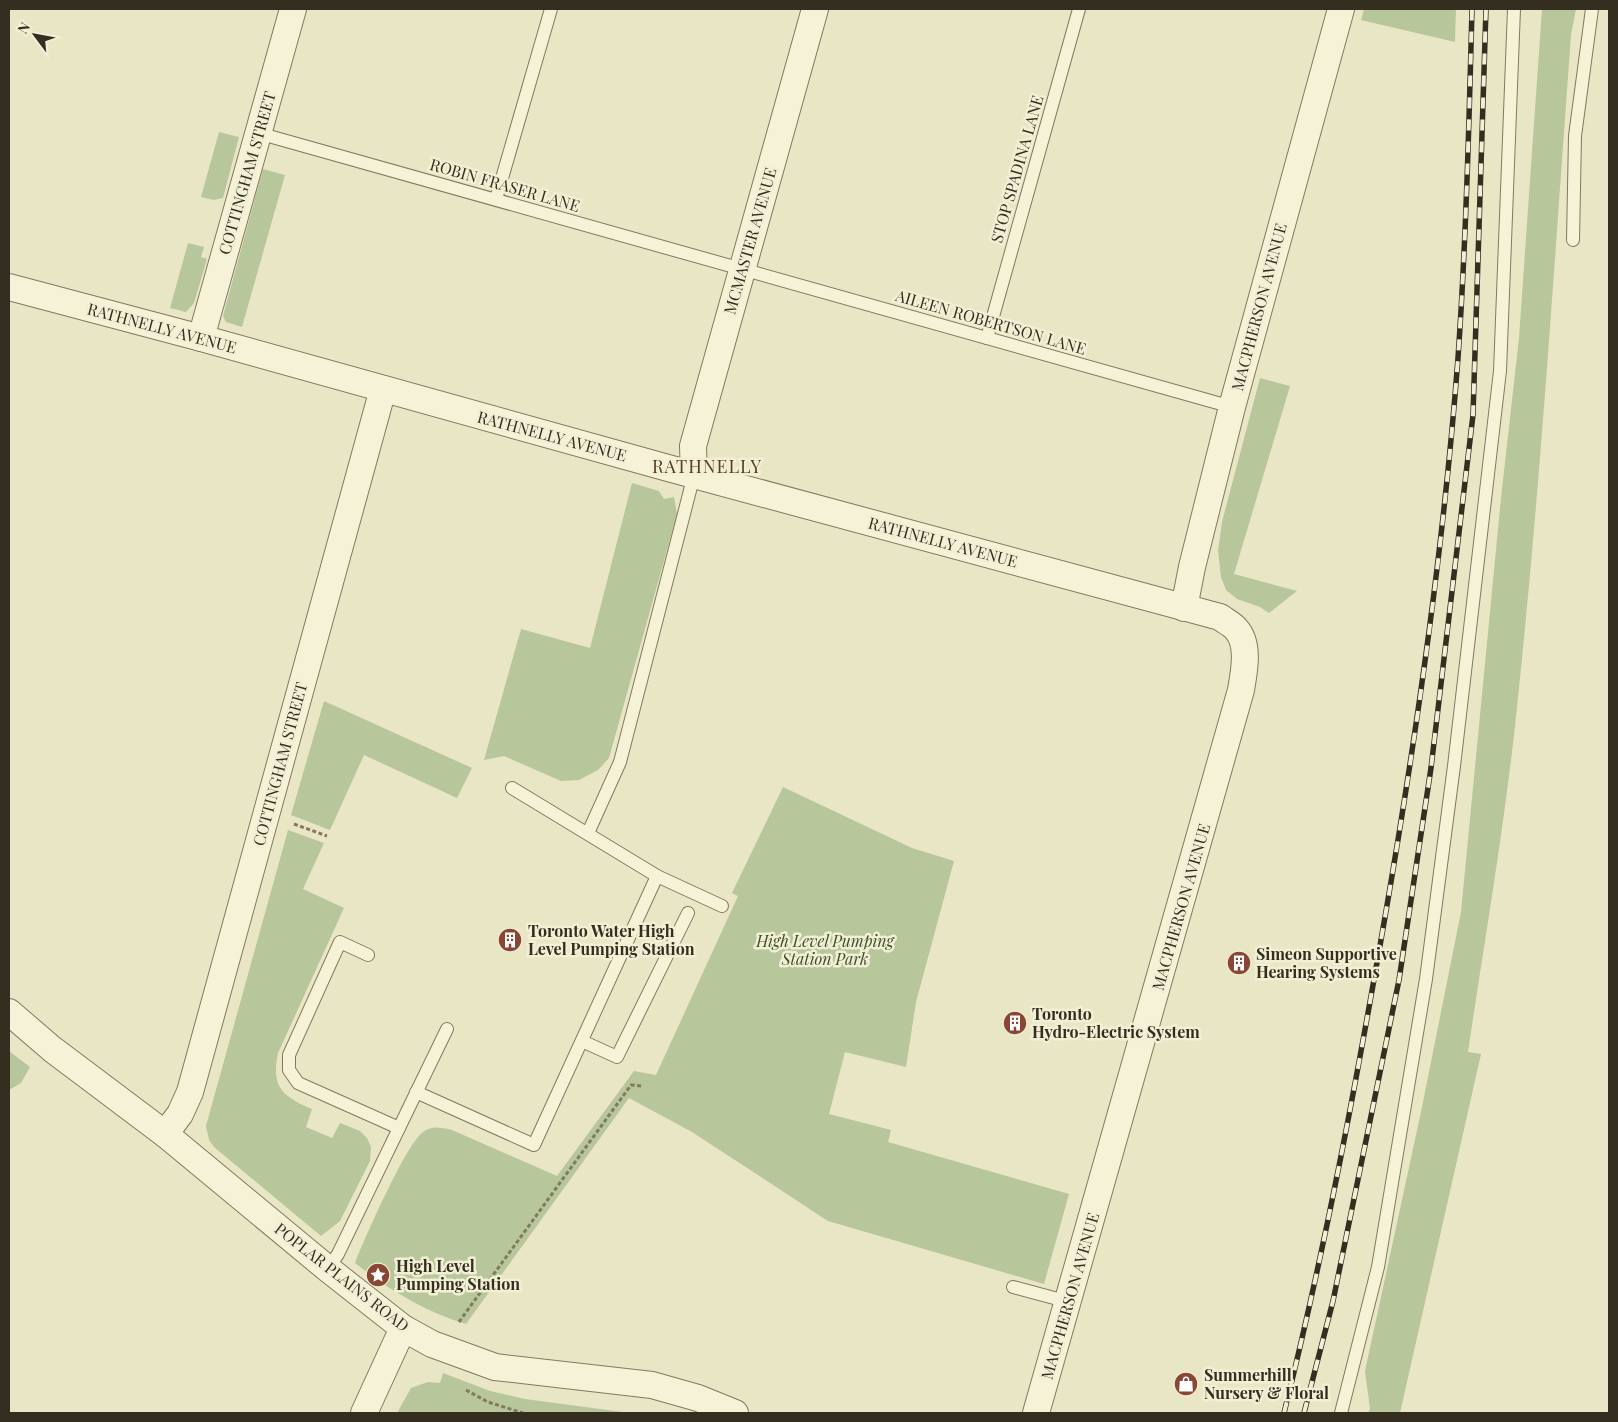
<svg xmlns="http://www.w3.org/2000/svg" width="1618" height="1422" viewBox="0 0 1618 1422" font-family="'Playfair Display',serif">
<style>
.green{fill:#b7c69b}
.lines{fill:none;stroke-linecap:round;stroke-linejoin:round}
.lane-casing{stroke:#82795e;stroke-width:14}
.street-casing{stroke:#82795e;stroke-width:28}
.path{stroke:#82795e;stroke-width:3;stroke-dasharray:4 2.5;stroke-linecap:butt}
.lane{stroke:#f5f2d8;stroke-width:12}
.street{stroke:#f5f2d8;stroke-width:26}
.rail-casing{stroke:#342e20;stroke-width:5.5}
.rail{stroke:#f1efd4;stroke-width:4;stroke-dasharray:11;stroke-linecap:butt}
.labels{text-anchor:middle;stroke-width:5;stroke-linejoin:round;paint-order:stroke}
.street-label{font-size:16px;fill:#342e20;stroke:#f1efd4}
.poi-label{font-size:16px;font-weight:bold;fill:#342e20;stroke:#f1efd4;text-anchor:start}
.park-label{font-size:16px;font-style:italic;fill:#3c4e29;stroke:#f1efd4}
.neighbourhood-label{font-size:18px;letter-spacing:1px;fill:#5b3c24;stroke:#f1efd4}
</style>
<rect width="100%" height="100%" fill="#e9e6c6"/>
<g class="green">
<path d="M1364,9H1456L1455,42L1361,20Z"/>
<path d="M1542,9H1576L1571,35C1554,266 1540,496 1515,726C1503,835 1484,944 1468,1052L1481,1054L1400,1413H1368L1370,1409L1365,1371L1421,1112L1461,912L1501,498L1519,338Z"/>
<path d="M219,132L239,137L223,198L214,200L201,197Z"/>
<path d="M263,169L285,175L242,327L226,322L223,316Z"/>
<path d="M188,243L204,247L201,257L207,259L194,303L186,312L170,308Z"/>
<path d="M1260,378L1290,386L1234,574L1297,591L1269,613L1260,607L1237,599L1226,590L1221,577L1218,551L1222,522Z"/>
<path d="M632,483L659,491L664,499L674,497L677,514L609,758L598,770L579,780L561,781L504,756L484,760L521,629L590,648Z"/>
<path d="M324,701L472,768L457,798L364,755L330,830L291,815Z"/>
<path d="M783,787L912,848L954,861L916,1002L906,1067L845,1052L829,1114L891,1130L888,1142L1069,1194L1044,1284L828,1221L692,1132L629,1098L466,1324C425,1312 388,1289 355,1263C364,1240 406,1144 423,1132C433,1125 441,1128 452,1130L557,1176L634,1071L656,1075L738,896L732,893Z"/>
<path d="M288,830L324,843L303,889L344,908L278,1053C271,1087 282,1096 312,1109L306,1127L332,1138L340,1123L360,1131L367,1138L371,1147L370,1161L340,1221L321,1236L214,1147L209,1140L206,1126Z"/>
<path d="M9,1051L30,1067L21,1083L9,1090Z"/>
<path d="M443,1373L490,1391L525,1399L630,1413H397L411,1388L428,1382L440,1383Z"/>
</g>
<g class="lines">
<g class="lane-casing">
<g id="lane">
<path d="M258,133L1232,407"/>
<path d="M496,199L551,9"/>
<path d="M1573,240L1575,136L1592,9"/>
<path d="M987,338L1079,9"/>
<path d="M588,833L620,762L694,475"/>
<path d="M657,876L722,906"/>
<path d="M368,955L340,942L289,1055V1070L298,1083L399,1128"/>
<path d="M582,1041L617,1057L688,913"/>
<path d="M416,1092L534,1145L657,876L512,788"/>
<path d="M328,1269L338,1254L447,1029"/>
<path d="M1013,1287L1069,1302"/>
<path d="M1341,1413L1378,1267L1426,979L1454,766L1500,371L1514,9"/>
</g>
</g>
<g class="street-casing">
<g id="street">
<path d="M9,287L201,338L668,468L1220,617C1225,621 1232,624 1236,629C1250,644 1244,672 1241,690L1036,1413"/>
<path d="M201,338L293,9"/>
<path d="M694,475L693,446L815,9"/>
<path d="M1184,608L1192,567L1232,407L1341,9"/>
<path d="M9,1012L52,1049L165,1134L328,1269L403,1328L432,1344L495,1367L652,1385L698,1398L735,1413"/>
<path d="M165,1134L180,1114L190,1092L383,389"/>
<path d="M364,1413L403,1328"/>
</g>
</g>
<g class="path">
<path d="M294,824L327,836"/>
<path d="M459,1322L631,1085L641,1086"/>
<path d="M466,1390L488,1402L523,1413"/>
</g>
<use href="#lane" class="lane"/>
<use href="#street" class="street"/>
<g class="rail-casing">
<g id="rail">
<path d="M1284,1413C1325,1249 1356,1084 1385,917C1417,732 1444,545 1458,358C1466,242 1469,125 1472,9"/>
<path d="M1304,1413L1333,1301L1399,980L1431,768L1473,415L1486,9"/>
</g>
</g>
<use href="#rail" class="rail"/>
</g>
<defs>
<g id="building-disc" transform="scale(1.25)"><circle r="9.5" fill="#8a4635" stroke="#f1efd4"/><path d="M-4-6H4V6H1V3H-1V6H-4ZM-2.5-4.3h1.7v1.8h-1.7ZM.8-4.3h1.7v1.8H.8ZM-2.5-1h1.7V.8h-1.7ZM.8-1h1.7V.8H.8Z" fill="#fff"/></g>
<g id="sight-disc" transform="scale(1.25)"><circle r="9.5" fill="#8a4635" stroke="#f1efd4"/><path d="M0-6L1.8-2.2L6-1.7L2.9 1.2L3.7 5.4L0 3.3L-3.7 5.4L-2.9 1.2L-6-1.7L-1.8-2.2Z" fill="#fff"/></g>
<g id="shop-disc" transform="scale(1.25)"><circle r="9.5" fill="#8a4635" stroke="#f1efd4"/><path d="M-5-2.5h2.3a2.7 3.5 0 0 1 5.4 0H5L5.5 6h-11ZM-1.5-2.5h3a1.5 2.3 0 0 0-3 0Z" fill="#fff"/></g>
</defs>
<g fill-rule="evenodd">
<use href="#building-disc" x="510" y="940"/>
<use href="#building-disc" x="1239" y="963"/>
<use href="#building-disc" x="1015" y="1023"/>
<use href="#sight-disc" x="378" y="1275"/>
<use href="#shop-disc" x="1186" y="1384"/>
</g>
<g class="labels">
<g class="street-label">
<text transform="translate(1017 169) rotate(-74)" y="6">STOP SPADINA LANE</text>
<text transform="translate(247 173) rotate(-74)" y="6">COTTINGHAM STREET</text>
<text transform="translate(505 185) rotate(16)" y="6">ROBIN FRASER LANE</text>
<text transform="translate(750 241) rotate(-74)" y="6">MCMASTER AVENUE</text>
<text transform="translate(1259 307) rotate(-75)" y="6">MACPHERSON AVENUE</text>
<text transform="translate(991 322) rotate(16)" y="6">AILEEN ROBERTSON LANE</text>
<text transform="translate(162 328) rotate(15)" y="6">RATHNELLY AVENUE</text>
<text transform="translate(552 436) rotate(15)" y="6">RATHNELLY AVENUE</text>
<text transform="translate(943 542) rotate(15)" y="6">RATHNELLY AVENUE</text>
<text transform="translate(280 764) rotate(-75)" y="6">COTTINGHAM STREET</text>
<text transform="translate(1181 907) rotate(-74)" y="6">MACPHERSON AVENUE</text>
<text transform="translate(342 1277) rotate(38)" y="6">POPLAR PLAINS ROAD</text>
<text transform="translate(1070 1296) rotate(-74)" y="6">MACPHERSON AVENUE</text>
</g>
<g class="poi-label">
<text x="528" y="937">Toronto Water High<tspan x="528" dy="18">Level Pumping Station</tspan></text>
<text x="1256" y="960">Simeon Supportive<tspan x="1256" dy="18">Hearing Systems</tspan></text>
<text x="1032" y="1020">Toronto<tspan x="1032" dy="18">Hydro-Electric System</tspan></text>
<text x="396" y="1272">High Level<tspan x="396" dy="18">Pumping Station</tspan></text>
<text x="1204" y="1381">Summerhill<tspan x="1204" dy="18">Nursery &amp; Floral</tspan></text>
</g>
<g class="park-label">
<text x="825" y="947">High Level Pumping<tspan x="825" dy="18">Station Park</tspan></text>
</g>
<g class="neighbourhood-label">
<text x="707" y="473">RATHNELLY</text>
</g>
</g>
<rect width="1618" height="1422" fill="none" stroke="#342e20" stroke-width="20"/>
<g transform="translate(35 35) rotate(302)" stroke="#f1efd4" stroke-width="4" paint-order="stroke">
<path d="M0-4L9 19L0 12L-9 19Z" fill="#342e20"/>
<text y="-8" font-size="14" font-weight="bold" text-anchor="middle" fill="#342e20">N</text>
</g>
</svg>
